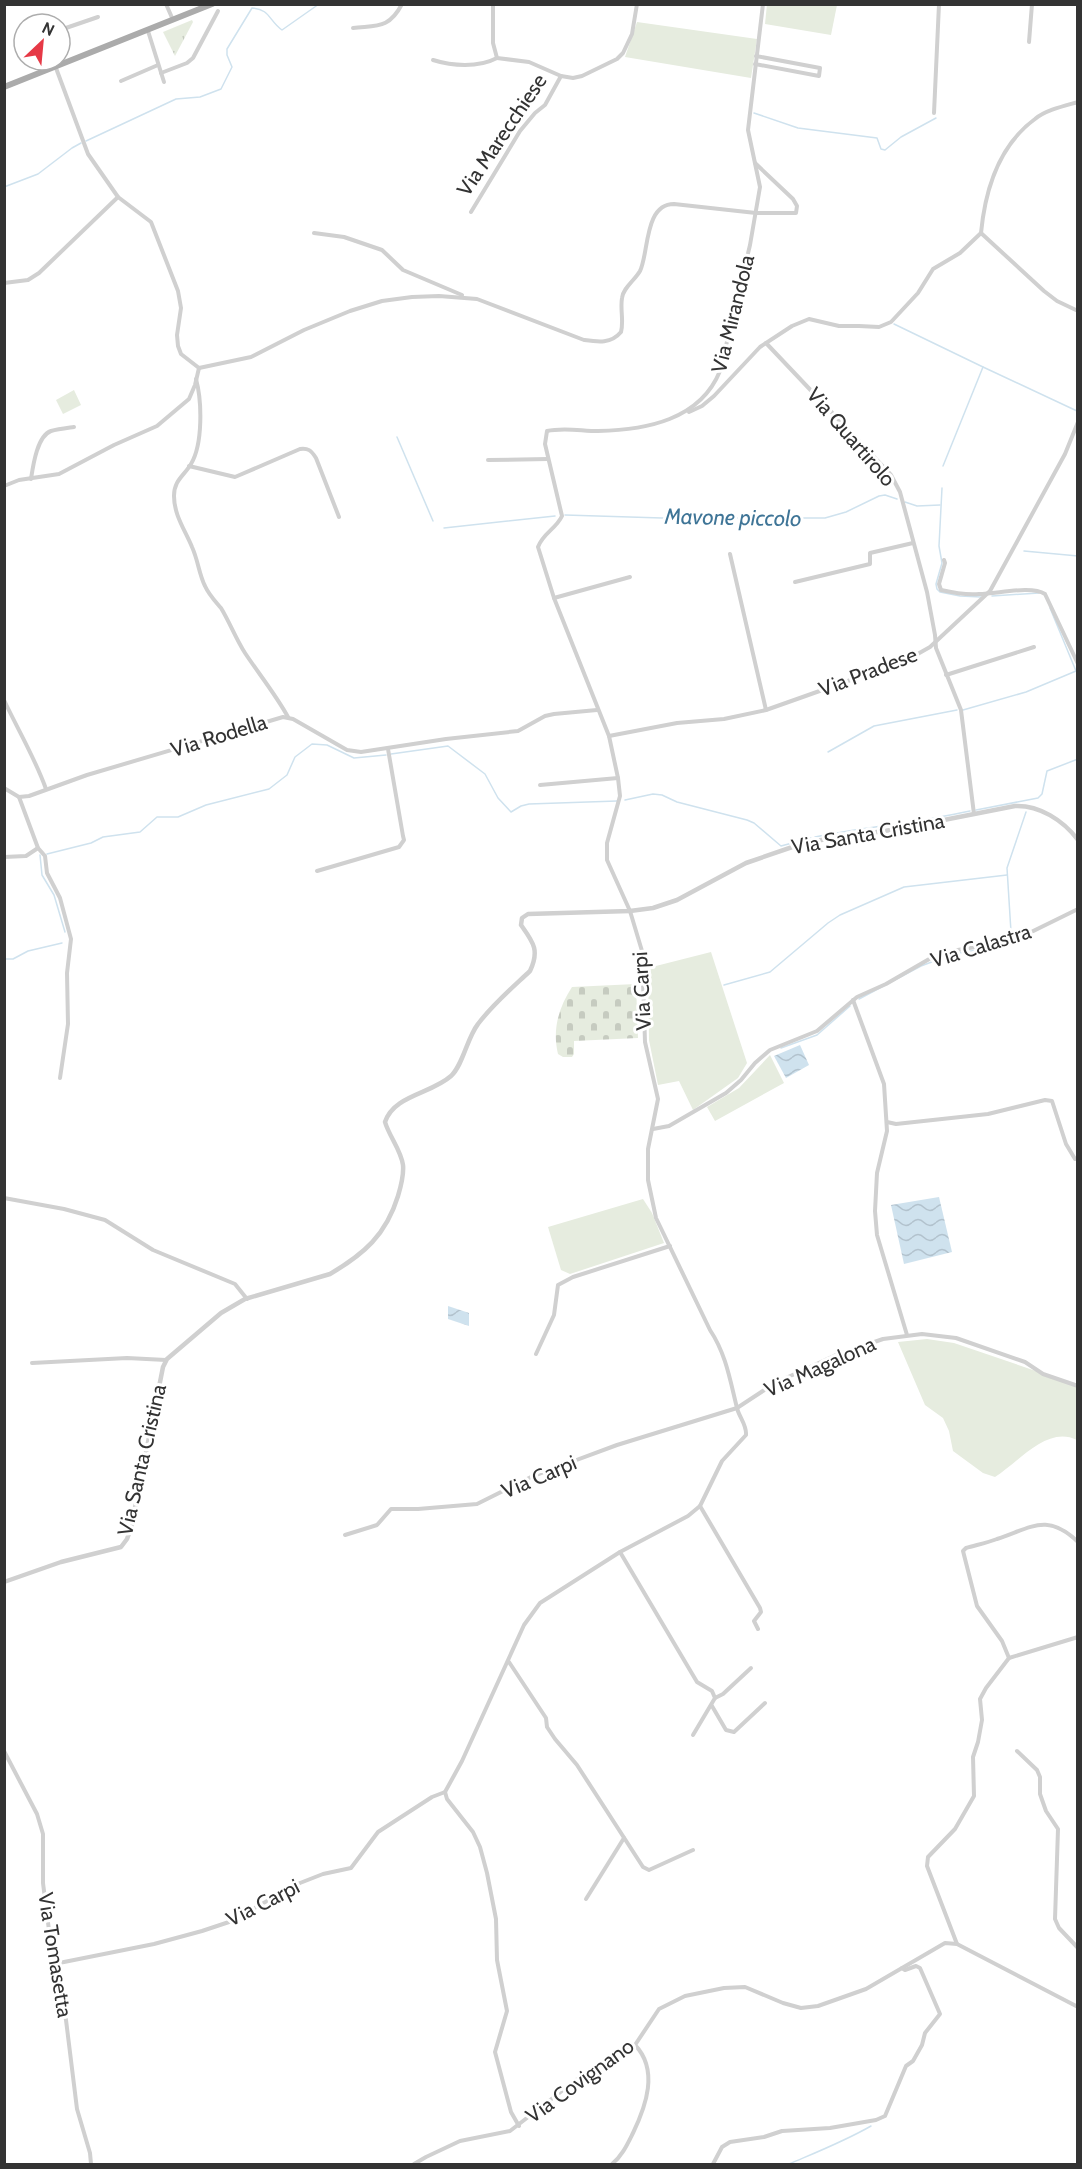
<svg xmlns="http://www.w3.org/2000/svg" width="1082" height="2169" viewBox="0 0 1082 2169" font-family="Cabin,sans-serif">
<style>
.green{fill:#e6ecdf}
.cemetery{fill:url(#cemetery-stones)}
.park{fill:url(#park-tufts)}
.water{fill:url(#water-waves)}
.lines{fill:none;stroke-linecap:round;stroke-linejoin:round}
.stream{stroke:#cfe2ee;stroke-width:1.5}
.minor{stroke:#d0d0d0;stroke-width:4}
.tertiary{stroke:#d0d0d0;stroke-width:4.5}
.primary{stroke:#ababab;stroke-width:6}
.labels{text-anchor:middle;stroke-width:6;stroke-linejoin:round;paint-order:stroke}
.street-label{font-size:21px;fill:#333;stroke:#fff}
.water-label{font-size:22px;font-style:italic;fill:#3f7597;stroke:#fff}
</style>
<defs>
<pattern id="cemetery-stones" width="16" height="16" patternUnits="userSpaceOnUse" patternTransform="scale(1.5)"><rect width="16" height="16" fill="#e6ecdf"/><path d="M2 7V4a2 2 0 0 1 4 0v3zM10 15v-3a2 2 0 0 1 4 0v3z" fill="#c6cbc0"/></pattern>
<pattern id="park-tufts" width="24" height="20" patternUnits="userSpaceOnUse" patternTransform="scale(1.5)"><rect width="24" height="20" fill="#e6ecdf"/><path d="M3 7l-1-3M5 7V3M7 7l1-3M15 17l-1-3M17 17v-4M19 17l1-3" fill="none" stroke="#c6cbc0"/></pattern>
<pattern id="water-waves" width="16" height="10" patternUnits="userSpaceOnUse" patternTransform="scale(1.5)"><rect width="16" height="10" fill="#cfe2ee"/><path d="M0 5q4-4 8 0t8 0" fill="none" stroke="#b2c2cd"/></pattern>
</defs>
<rect width="100%" height="100%" fill="#fff"/>
<g class="green">
<path d="M767,4L837,5L831,35L765,24Z"/>
<path d="M637,22L757,39L751,78L625,57Z"/>
<path d="M74,390L81,405L63,414L56,400Z"/>
<path d="M711,952L747,1063L738,1078L693,1110L679,1081L658,1085L649,1040L648,968Z"/>
<path d="M770,1055L784,1083L715,1121L707,1107L739,1088Z"/>
<path d="M643,1199L652,1213L664,1243L570,1274L561,1270L548,1227Z"/>
<path d="M927,1339L954,1343L1077,1385V1440C1047,1425 1019,1462 995,1477L983,1473L953,1451L949,1431L943,1418L925,1405L898,1342Z"/>
</g>
<path class="cemetery" d="M636,984L638,1038L574,1041V1054L572,1057H563L558,1054C552,1029 559,1007 572,987Z"/>
<path class="park" d="M192,20L193,22L175,56L163,32Z"/>
<g class="water">
<path d="M800,1045L809,1065L786,1078L774,1056Z"/>
<path d="M939,1197L952,1252L904,1264L891,1205Z"/>
<path d="M448,1306L469,1313V1326L448,1319Z"/>
</g>
<g class="lines">
<g class="stream">
<path d="M754,113L798,128L877,138L881,149L885,150L901,137L936,118"/>
<path d="M86,141L176,99L200,97L221,89L232,67L227,55V49L252,8C270,9 269,21 282,30L319,4"/>
<path d="M4,187L38,174L72,148L81,143"/>
<path d="M894,324L983,367L943,466"/>
<path d="M983,367L1077,411"/>
<path d="M397,437L433,521"/>
<path d="M942,488L939,546L942,563L936,584L937,589L940,592L960,596L981,597"/>
<path d="M905,502L917,506L940,505"/>
<path d="M565,515L662,518H825L846,512L879,496L885,495L897,499"/>
<path d="M444,528L555,516"/>
<path d="M1024,551L1078,556"/>
<path d="M992,596L1039,593"/>
<path d="M1050,608L1076,671"/>
<path d="M963,710L1026,692L1076,671L1078,675"/>
<path d="M828,752L874,726L957,710"/>
<path d="M391,754L448,746L485,774L498,798L511,812L521,806L529,804L617,801"/>
<path d="M625,800L653,794L662,795L677,802L747,820L754,823L781,846L811,838"/>
<path d="M976,810L1038,798L1042,794L1047,771L1078,759"/>
<path d="M815,837C867,827 919,822 970,811"/>
<path d="M47,854L91,843L103,837L140,832L157,817H178L206,805L269,789L287,775L295,757L312,744L327,745L354,758L386,755"/>
<path d="M40,855L42,875L54,895L65,932"/>
<path d="M1011,932L1007,868L1026,812"/>
<path d="M4,959H13L28,951L62,943"/>
<path d="M724,985L770,972L828,923L840,915L904,887L1007,875"/>
<path d="M859,999L921,966L953,954L1007,945"/>
<path d="M781,1048L817,1035L850,1006"/>
<path d="M789,2164C817,2152 845,2141 871,2126"/>
</g>
<g class="minor">
<path d="M166,4L173,20"/>
<path d="M493,4V43L497,58L529,62L561,76L573,78L582,76L617,59L623,53L632,34L637,4"/>
<path d="M353,28C377,25 389,29 402,4"/>
<path d="M60,30L98,17"/>
<path d="M148,31L164,82"/>
<path d="M1029,42L1032,4"/>
<path d="M53,60L88,154L118,197L151,222L178,291L181,308L177,335L178,346L181,354L199,368"/>
<path d="M433,60C452,66 478,68 497,58"/>
<path d="M755,64L819,76L820,68L756,56"/>
<path d="M161,73L187,63L193,58L218,11"/>
<path d="M121,81L158,65"/>
<path d="M934,113L939,4"/>
<path d="M471,212L520,131L535,113L545,105L561,76"/>
<path d="M314,233L344,237L382,250L403,270L462,295"/>
<path d="M981,233L1044,291L1057,301L1078,311"/>
<path d="M4,283L28,280L39,273L118,197"/>
<path d="M766,343L891,475L900,492L927,592L935,635L936,648L961,710L974,814"/>
<path d="M199,368L251,357L304,330L350,311L382,301L412,297L439,296L477,299L584,340C598,342 611,344 621,332C624,321 620,310 622,298C623,288 635,280 640,271C649,253 644,204 674,204L756,213H796L797,206L793,199L755,163"/>
<path d="M196,379C202,401 203,444 191,464C184,476 174,480 174,496C174,515 185,530 192,547C198,560 199,574 205,586C209,595 215,601 221,608C230,623 236,639 245,653C259,674 276,695 288,717"/>
<path d="M689,412L702,406L714,396L760,347L792,326L809,319L839,326H859L879,327L891,322L918,293L933,269L960,253L981,233C985,191 998,146 1035,119C1046,110 1064,106 1078,102"/>
<path d="M488,460L548,459"/>
<path d="M189,466L235,477L300,449C308,448 311,450 316,458L339,517"/>
<path d="M31,479C33,466 37,436 51,431C58,429 67,428 74,427"/>
<path d="M4,486L19,480L59,474L114,445L157,426L189,399L195,385L199,368"/>
<path d="M730,554L766,710"/>
<path d="M944,560L945,563L939,584L941,590C954,593 966,595 979,594C997,594 1031,585 1045,594L1078,664"/>
<path d="M795,582L870,564V553L913,543"/>
<path d="M554,598L630,577"/>
<path d="M946,675L1034,647"/>
<path d="M4,700C18,730 35,758 46,789"/>
<path d="M609,736L677,723L724,719L766,710L907,660L930,647L990,591L1065,454L1078,422"/>
<path d="M540,785L618,778"/>
<path d="M4,788L19,797L29,796L87,775L283,717L293,719L347,750L361,752L446,739L518,731L545,716L554,714L597,710"/>
<path d="M19,797L38,848L45,856L47,873L60,898L71,939L67,973L68,1024L60,1078"/>
<path d="M4,857L26,856L38,848"/>
<path d="M317,871L399,847L404,840L403,836L388,749"/>
<path d="M853,1000L884,1084L887,1131L877,1173L875,1211L877,1235L907,1335"/>
<path d="M887,1122L896,1124L988,1114L1045,1100L1052,1101L1066,1144L1075,1159"/>
<path d="M653,1129L669,1126L726,1093L741,1080L755,1063L770,1050L817,1031L857,997L886,984L931,958L952,951L1015,940L1078,909"/>
<path d="M4,1198L64,1209L105,1220L153,1250L235,1284L247,1299"/>
<path d="M536,1354L554,1315L558,1285L573,1277L670,1246"/>
<path d="M32,1363L127,1358L166,1360"/>
<path d="M700,1506L760,1608L761,1612L754,1621L758,1629"/>
<path d="M345,1535L377,1525L391,1509H418L477,1504L531,1477L563,1465L617,1445L737,1408L775,1383L834,1356L883,1339L922,1334L956,1338L1025,1362L1043,1374L1078,1386"/>
<path d="M620,1552L697,1682L712,1691L715,1698L693,1735"/>
<path d="M1009,1658L1002,1641L977,1606L963,1551L966,1548C976,1545 987,1543 997,1539C1031,1528 1047,1512 1078,1542"/>
<path d="M509,1662L546,1718L547,1727L555,1739L577,1765L643,1867L649,1870L693,1850"/>
<path d="M715,1698L723,1694L751,1668"/>
<path d="M712,1706L726,1730L734,1732L765,1703"/>
<path d="M4,1751L37,1814L43,1834V1883L52,1954L66,2020L77,2109L90,2153L91,2164"/>
<path d="M1017,1751L1037,1770L1040,1777V1794L1046,1811L1058,1829L1055,1919L1059,1928L1078,1948"/>
<path d="M445,1792L447,1799L473,1832L480,1847L487,1873L496,1919L497,1960L507,2011L495,2052L511,2112L519,2126"/>
<path d="M586,1899L624,1838"/>
<path d="M957,1944L927,1866L928,1857L955,1829L974,1796L973,1757L978,1742L982,1720L980,1699L986,1688L1009,1658L1078,1637"/>
<path d="M54,1964L154,1944L202,1931L229,1922L300,1883L323,1874L351,1868L378,1832L432,1797L445,1792L462,1761L524,1625L540,1603L620,1552L688,1516L700,1506L722,1461L746,1435C747,1425 739,1417 737,1408C730,1380 726,1354 710,1330L656,1218L648,1180V1149L658,1099L645,1042L642,951L630,911L607,860V843L620,796L618,778L609,736L554,598L538,547C543,533 556,529 562,516L545,444L547,431C563,427 582,431 598,431C646,430 700,420 720,371L750,245L760,187L748,130L763,4"/>
<path d="M414,2164L426,2157L460,2141L510,2131L589,2070L609,2061L635,2045L659,2009L685,1996L724,1988L745,1987L783,2003L801,2008L818,2006L866,1989L945,1943L957,1944L1078,2007"/>
<path d="M612,2164C622,2156 627,2145 633,2133C646,2106 659,2070 635,2045"/>
<path d="M713,2164L722,2147L730,2142L764,2137L782,2131L830,2128L876,2120L885,2116L906,2066L913,2061L922,2045L925,2033L940,2014L920,1968L916,1966L905,1970L902,1968"/>
</g>
<path class="tertiary" d="M4,1582L61,1562L121,1547L127,1539L131,1528L163,1367L167,1359L221,1313L245,1299L330,1274C364,1254 386,1235 398,1196C401,1186 404,1175 403,1165C401,1150 389,1136 385,1122C394,1095 431,1094 451,1076C463,1065 467,1038 478,1024C493,1004 512,988 530,971C540,950 533,942 521,925L522,918L528,914L630,911L653,908L677,900L746,863L807,842L898,829L1015,806C1039,805 1063,820 1078,840"/>
<path class="primary" d="M4,87L212,4"/>
</g>
<g class="labels">
<g class="street-label">
<text transform="translate(502 135) rotate(-56)" y="7">Via Marecchiese</text>
<text transform="translate(733 314) rotate(-76)" y="7">Via Mirandola</text>
<text transform="translate(851 437) rotate(49)" y="7">Via Quartirolo</text>
<text transform="translate(868 672) rotate(-21)" y="7">Via Pradese</text>
<text transform="translate(219 736) rotate(-17)" y="7">Via Rodella</text>
<text transform="translate(868 834) rotate(-10)" y="7">Via Santa Cristina</text>
<text transform="translate(981 946) rotate(-17)" y="7">Via Calastra</text>
<text transform="translate(642 991) rotate(-93)" y="7">Via Carpi</text>
<text transform="translate(820 1367) rotate(-24)" y="7">Via Magalona</text>
<text transform="translate(142 1460) rotate(-77)" y="7">Via Santa Cristina</text>
<text transform="translate(539 1477) rotate(-23)" y="7">Via Carpi</text>
<text transform="translate(263 1903) rotate(-27)" y="7">Via Carpi</text>
<text transform="translate(55 1955) rotate(81)" y="7">Via Tomasetta</text>
<text transform="translate(580 2081) rotate(-36)" y="7">Via Covignano</text>
</g>
<g class="water-label">
<text transform="translate(733 517) rotate(1)" y="8">Mavone piccolo</text>
</g>
</g>
<rect width="1082" height="2169" fill="none" stroke="#333333" stroke-width="12"/>
<g transform="translate(42 42) rotate(26)"><circle r="28" fill="#ffffff" stroke="#adadad" stroke-width="1.5"/>
<path d="M0-4.5L10 22L0 15L-10 22Z" fill="#e63946"/>
<text y="-9" font-size="16" font-weight="bold" text-anchor="middle" fill="#333333">N</text>
</g>
</svg>
